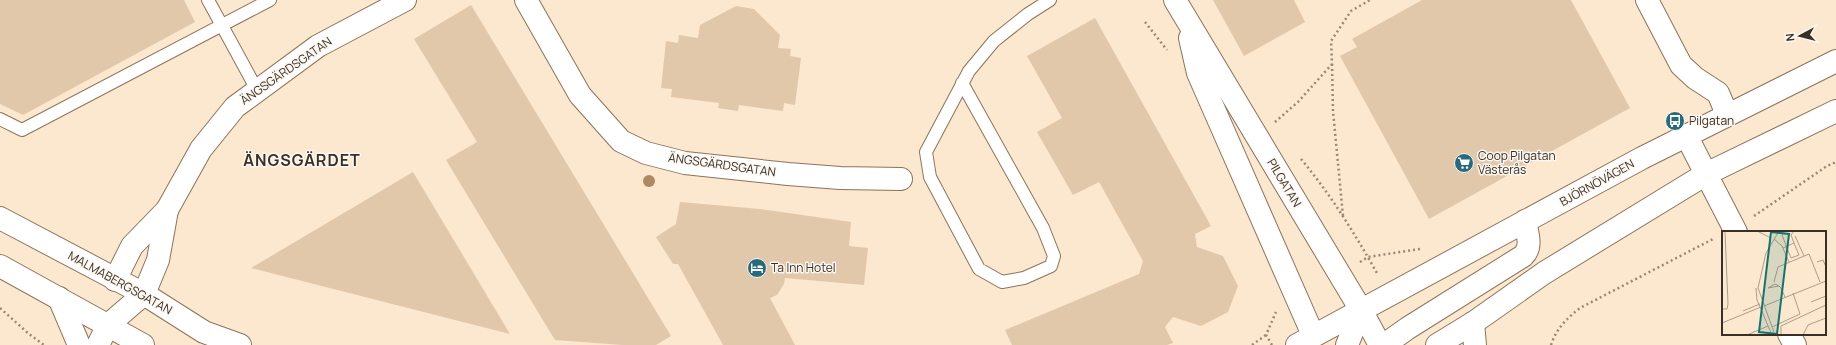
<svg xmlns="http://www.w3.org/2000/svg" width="1836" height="345" viewBox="0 0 1836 345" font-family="Manrope,sans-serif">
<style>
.building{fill:#e2c8aa}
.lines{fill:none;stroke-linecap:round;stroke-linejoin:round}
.service-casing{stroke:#8c7459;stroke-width:14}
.minor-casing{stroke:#8c7459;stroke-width:24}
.tertiary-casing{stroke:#8c7459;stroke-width:24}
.secondary-casing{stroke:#8c7459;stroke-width:24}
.path{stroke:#988977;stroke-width:2.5;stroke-dasharray:2 3;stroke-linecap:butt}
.service{stroke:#fff;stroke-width:12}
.minor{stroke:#fff;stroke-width:22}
.tertiary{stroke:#fff;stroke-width:22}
.secondary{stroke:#fff;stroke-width:22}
.tree{fill:#ab8b5f}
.labels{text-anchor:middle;stroke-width:3;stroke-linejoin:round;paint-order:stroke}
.street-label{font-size:12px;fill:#392f24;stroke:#fcf7f1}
.poi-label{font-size:12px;fill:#392f24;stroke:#fcf7f1;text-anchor:start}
.district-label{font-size:16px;font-weight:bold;letter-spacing:1px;fill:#392f24;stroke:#fcf7f1}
.inset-road{fill:none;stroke:#ae9d8b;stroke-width:1}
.view{fill:#0f766e;fill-opacity:0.15;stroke:#0f766e;stroke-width:2}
.inset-edge{fill:none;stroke:#392f24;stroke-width:2}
</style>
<rect width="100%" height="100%" fill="#fce7cf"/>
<g class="building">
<path d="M0,0H184L195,22L23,115L0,104Z"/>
<path d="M1213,0H1294L1305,22L1244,56Z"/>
<path d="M1422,0H1571L1630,108L1429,219L1340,56L1357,47L1352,39Z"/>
<path d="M471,5L671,336L656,345H622L555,340L446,160L477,142L414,39Z"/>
<path d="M736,6L754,9L780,35L778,48L791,49L790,56L801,58L795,105L784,103L783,111L739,105L738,111L718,108L719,103L671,97L672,89L661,88L666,41L678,43L679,35L698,38L700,25Z"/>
<path d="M1095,18L1211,226L1195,234L1197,247L1223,256L1238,286L1228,312L1201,326L1173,317L1165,327L1173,343L1167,345H1012L1005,330L1139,274L1143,261L1099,182L1073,195L1037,132L1062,118L1027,56Z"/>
<path d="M413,172L510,334L251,268Z"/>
<path d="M680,202L760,209L851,222L849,246L868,248L864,285L785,278L784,284L777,295L770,298L795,345H723L678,264H673L656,237L676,224Z"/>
</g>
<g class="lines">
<g class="service-casing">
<g id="service">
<path d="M208,0L257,90"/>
<path d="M962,83L1043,228L1054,256L1051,266L1024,278L1002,282L979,269L930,177L926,152L969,71L994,41L1028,14L1050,0"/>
<path d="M0,119L22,130L270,0"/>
</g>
</g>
<g class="minor-casing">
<g id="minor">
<path d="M526,0L580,95L621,141L646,153L685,163L788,174L840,178L901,179"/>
<path d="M1647,0L1681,65L1695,78L1718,93L1727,114"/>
<path d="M1706,174L1736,232"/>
<path d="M115,280L132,246L167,210L201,149L235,107L318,46L405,0"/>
<path d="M144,294L158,260L167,210"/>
<path d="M1789,334L1795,345"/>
<path d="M98,345L108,325"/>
</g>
</g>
<g class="tertiary-casing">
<g id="tertiary">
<path d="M1175,0L1361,310"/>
<path d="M1190,38L1198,73L1313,335"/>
</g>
</g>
<g class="secondary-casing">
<g id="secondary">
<path d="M1686,135L1706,174"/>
<path d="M0,218L144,294L204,332L240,345"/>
<path d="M0,266L143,345"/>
<path d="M59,298L79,345"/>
<path d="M1361,310L1380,345"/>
<path d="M1473,323L1475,345"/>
<path d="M108,325L144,294"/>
<path d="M1297,345L1642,158L1836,61"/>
<path d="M1347,345L1361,310"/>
<path d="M1384,345L1408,328L1523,256C1533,247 1527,233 1525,221"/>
<path d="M1437,345L1473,323L1544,273L1706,174L1836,111"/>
</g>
</g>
<g class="path">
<path d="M1145,22L1167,50"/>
<path d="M1332,64L1333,111L1343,216"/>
<path d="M1275,122L1298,102L1332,64L1331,41L1351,11L1370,0"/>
<path d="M1301,159C1331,195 1355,234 1378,275"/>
<path d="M1754,216L1827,166L1836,162"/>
<path d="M1360,262L1368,257L1420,249"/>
<path d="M0,308L29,334L44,345"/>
<path d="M1252,345L1266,335"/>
<path d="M1272,345L1266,335L1276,312"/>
<path d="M1551,345C1556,329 1567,318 1580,308L1713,239"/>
</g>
<use href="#service" class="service"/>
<use href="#minor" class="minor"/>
<use href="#tertiary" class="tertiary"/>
<use href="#secondary" class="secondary"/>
</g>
<circle class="tree" cx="649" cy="181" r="6"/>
<defs>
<g id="bus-disc" transform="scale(1)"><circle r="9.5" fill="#286a7d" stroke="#fcf7f1"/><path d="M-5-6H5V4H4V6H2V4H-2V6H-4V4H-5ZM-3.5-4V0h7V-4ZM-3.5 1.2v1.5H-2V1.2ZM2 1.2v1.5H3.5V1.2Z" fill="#fff"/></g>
<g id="supermarket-disc" transform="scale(1)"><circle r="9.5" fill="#286a7d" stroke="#fcf7f1"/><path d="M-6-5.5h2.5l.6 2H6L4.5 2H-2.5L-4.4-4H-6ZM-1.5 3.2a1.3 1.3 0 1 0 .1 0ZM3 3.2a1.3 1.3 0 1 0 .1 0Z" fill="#fff"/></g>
<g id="hotel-disc" transform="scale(1)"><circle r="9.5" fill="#286a7d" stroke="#fcf7f1"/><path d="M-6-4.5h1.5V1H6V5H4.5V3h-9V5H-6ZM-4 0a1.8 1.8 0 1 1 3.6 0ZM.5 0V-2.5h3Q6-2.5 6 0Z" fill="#fff"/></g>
</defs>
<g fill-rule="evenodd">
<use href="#bus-disc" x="1675" y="121"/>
<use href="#supermarket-disc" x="1464" y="163"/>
<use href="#hotel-disc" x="757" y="268"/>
</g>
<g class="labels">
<g class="street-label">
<text transform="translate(286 71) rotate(-35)" y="4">ÄNGSGÄRDSGATAN</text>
<text transform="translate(722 165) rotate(8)" y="4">ÄNGSGÄRDSGATAN</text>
<text transform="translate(1284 183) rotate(59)" y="4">PILGATAN</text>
<text transform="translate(1597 183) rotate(-29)" y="4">BJÖRNÖVÄGEN</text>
<text transform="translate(120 283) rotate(29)" y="4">MALMABERGSGATAN</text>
</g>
<g class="poi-label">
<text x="1689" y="125">Pilgatan</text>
<text x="1478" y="160">Coop Pilgatan<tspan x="1478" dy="14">Västerås</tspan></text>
<text x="771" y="272">Ta Inn Hotel</text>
</g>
<g class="district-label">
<text x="302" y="166">ÄNGSGÄRDET</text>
</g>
</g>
<g transform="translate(1722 231)">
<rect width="104" height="104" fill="#fce7cf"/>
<path class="inset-road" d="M35,0L49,7M63,0L60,4L69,27L77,24M72,0L69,4L72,12M73,5L82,25M52,8L60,15L67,31M61,17L72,12L77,24M95,31L101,29L104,36M52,51L56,36L87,23L98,51M57,55L46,57L53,53L57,55L59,57L63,66M34,57L35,69L50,104M89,71L104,65M42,75L104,50M0,78H5L6,73L3,0M21,80L38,73M0,92L39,76M50,96L78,83L71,62M25,104L46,95M53,104L36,57L44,22L57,0M59,104V95L104,74M81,104L86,94L104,87"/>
<path class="view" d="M49,1L67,3L55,103L37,101Z"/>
<rect width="104" height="104" class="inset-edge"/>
</g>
<g transform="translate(1800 36) rotate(263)" stroke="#fcf7f1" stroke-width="3" paint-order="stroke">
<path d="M0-3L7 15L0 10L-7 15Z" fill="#392f24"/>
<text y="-6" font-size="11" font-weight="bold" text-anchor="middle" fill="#392f24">N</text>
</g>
</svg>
